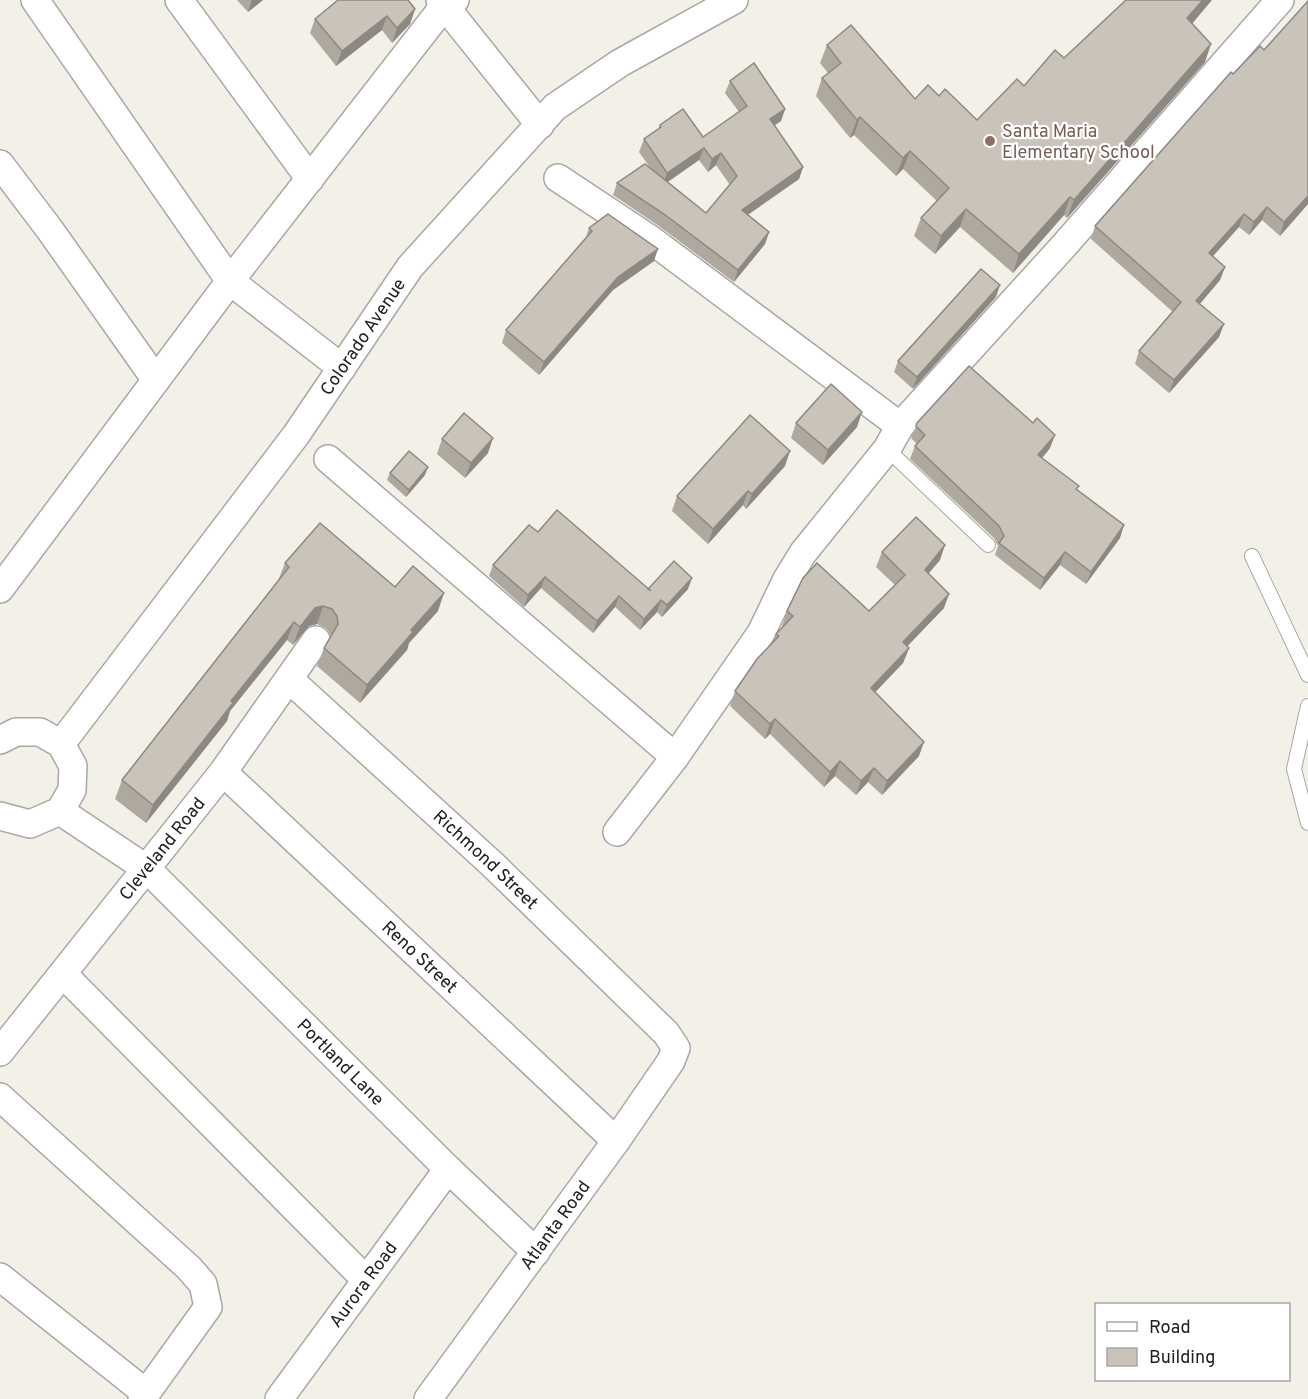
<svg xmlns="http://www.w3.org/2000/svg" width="1308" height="1399" viewBox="0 0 1308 1399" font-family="Overpass,sans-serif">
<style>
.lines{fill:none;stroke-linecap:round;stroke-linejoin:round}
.lane-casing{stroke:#a8a8a8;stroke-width:16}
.street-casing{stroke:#a8a8a8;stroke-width:30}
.lane{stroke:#fff;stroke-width:14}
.street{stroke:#fff;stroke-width:27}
.wall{fill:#aea89f;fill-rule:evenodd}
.shaded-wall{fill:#8d8882}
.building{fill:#cac3b9;stroke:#8d8882;stroke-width:1.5}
.education-dot{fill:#8d6e63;stroke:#fff;stroke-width:2}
.labels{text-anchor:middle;stroke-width:4.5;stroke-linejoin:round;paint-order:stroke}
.education-label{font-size:18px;fill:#785e54;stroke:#fff;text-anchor:start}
.street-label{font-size:18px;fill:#212121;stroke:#fff}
</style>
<rect width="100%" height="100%" fill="#f2f0e7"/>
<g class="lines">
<g class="lane-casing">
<g id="lane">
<path d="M887,449L988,545"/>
<path d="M1252,556L1308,675"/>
<path d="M1308,706L1294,769L1308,823"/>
</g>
</g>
<g class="street-casing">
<g id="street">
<path d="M35,0L230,281L342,368"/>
<path d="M179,0L310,179"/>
<path d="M440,0L540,125"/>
<path d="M0,164L50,230L156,380"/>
<path d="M558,178L650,239L900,426"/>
<path d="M328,459L675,757"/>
<path d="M0,589L230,281L444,6L455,0"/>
<path id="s1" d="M289,679L492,864L666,1033L676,1048L671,1061L616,1141L428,1399"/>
<path d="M0,740L16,732H40L61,744L73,766L72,790L60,811L30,824L0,816"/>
<path id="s2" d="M61,744L296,435L410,267L555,107L620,63L734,0"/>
<path id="s3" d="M223,772L616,1141"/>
<path id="s4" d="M60,811L147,869L448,1169L536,1252"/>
<path d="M617,832L675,757L761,633L787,579L803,553L887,449L900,426L1061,249L1280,0"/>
<path d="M63,974L366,1280"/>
<path id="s5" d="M0,1052L223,772L316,640"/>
<path d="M0,1097L189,1268L203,1284L208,1307L142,1399"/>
<path d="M0,1277L146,1393"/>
<path id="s6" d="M279,1399L448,1169"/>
</g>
</g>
<use href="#lane" class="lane"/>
<use href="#street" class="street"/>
</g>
<g class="wall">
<path d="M237,0H263L248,12Z"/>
<path d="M1308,1V204L1280,236L1262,220L1249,235L1239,227L1213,256L1225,267L1220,280L1200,304L1219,337L1169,393L1135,364L1139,351L1173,312L1091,239L1095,226L1233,74L1264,50Z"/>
<path d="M415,9L410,24L392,43L382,30L336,66L310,33L315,19Z"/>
<path d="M1192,23L1205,62L1067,218L1064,215L1013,273L960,227L935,254L914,236L921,218L937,201L903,169L896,176L854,135L850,138L816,96L822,78L828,73L820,63L827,45L915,99L939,96L977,120L1064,58Z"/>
<path d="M730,81L785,109L781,121L774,125L803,167L799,179L748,215L769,232L765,244L734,282L659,226L613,195L617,183L651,169L639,152L644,139L658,129L660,125L703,137L739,112L725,93ZM699,160L708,172L716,165L730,185L706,213L668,182Z"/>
<path d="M589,228L654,261L613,290L539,375L502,343L506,330L585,240Z"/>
<path d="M996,297L913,389L894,372L898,361Z"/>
<path d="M796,423L857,427L823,465L791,438Z"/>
<path d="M916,426L1050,448L1042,458L1077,490L1120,538L1086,584L1060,565L1040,590L995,555L998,546L994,538L910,459L915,446L917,444L911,438Z"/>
<path d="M442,439L488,453L465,478L437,454Z"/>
<path d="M785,466L746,509L743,505L708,544L672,511L677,496Z"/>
<path d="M390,473L425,475L406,497L387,480Z"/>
<path d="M882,552L940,560L928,573L944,608L907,646L909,648L903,663L875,692L919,756L882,795L868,782L856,795L835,776L824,787L770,734L765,739L730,706L735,691L773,643L776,634L783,627L782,626L787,611H869L895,585L876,567Z"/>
<path d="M285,563L395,587L438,611L409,643L407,650L360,703L317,666L324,648L331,636L330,634L326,628L317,624L309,626L293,645L287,640L230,711L227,721L146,823L115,799L122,780L278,581Z"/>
<path d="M493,565L648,589H688L662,617L657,612L640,630L615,607L593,633L541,588L524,607L489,576Z"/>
</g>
<g class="shaded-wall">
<path d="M252,0H263L248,12Z"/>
<path d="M1203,0H1212L1181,37L1187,18Z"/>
<path d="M415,9L410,24L392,43L397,28Z"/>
<path d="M387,16L382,30L336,66L342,51Z"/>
<path d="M1211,44L1205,62L1067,218L1074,200Z"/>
<path d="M785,109L781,121L766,131L770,119Z"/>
<path d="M860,117L854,135L850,138L857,120Z"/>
<path d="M704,148L699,160L663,185L667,173Z"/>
<path d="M910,151L903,169L896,176L903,158Z"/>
<path d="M721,153L716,165L708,172L712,159Z"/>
<path d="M803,167L799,179L737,222L742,210Z"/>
<path d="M1308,196V204L1280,236L1284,222Z"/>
<path d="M1070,197L1064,215L1013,273L1019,254Z"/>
<path d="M1267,207L1262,220L1249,235L1254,222Z"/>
<path d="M966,209L960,227L935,254L941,236Z"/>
<path d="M1244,214L1239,227L1204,266L1209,253Z"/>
<path d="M769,232L765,244L734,282L738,270Z"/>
<path d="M658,249L654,261L613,290L539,375L544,362L618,277Z"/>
<path d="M1225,267L1220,280L1191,314L1196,301Z"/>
<path d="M1000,285L996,297L913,389L917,377Z"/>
<path d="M1224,324L1219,337L1169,393L1174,380Z"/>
<path d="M862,412L857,427L823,465L828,450Z"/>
<path d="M1055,435L1050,448L1034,468L1038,455Z"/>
<path d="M493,438L488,453L465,478L471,463Z"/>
<path d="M790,451L785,466L746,509L752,494Z"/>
<path d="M428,467L425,475L406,497L409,490Z"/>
<path d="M748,491L743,505L708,544L713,529Z"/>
<path d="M1124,525L1120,538L1086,584L1091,572Z"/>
<path d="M945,545L940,560L919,585L925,570Z"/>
<path d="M1065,552L1060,565L1040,590L1044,578Z"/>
<path d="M545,577L541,588L524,607L528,595Z"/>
<path d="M692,578L688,589L662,617L667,605Z"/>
<path d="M444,593L438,611L409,643L407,650L360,703L367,685L411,630Z"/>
<path d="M949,594L944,608L897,657L903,642Z"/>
<path d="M619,596L615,607L593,633L597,621Z"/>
<path d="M661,600L657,612L640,630L644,619Z"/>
<path d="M323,606L317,624L309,626L293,645L300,627L315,608Z"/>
<path d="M294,622L287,640L230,711L227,721L146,823L153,805L231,701Z"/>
<path d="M909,648L903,663L865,703L871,688Z"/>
<path d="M775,719L770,734L765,739L770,724Z"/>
<path d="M924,742L919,756L882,795L887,781Z"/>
<path d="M840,761L835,776L824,787L830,772Z"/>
<path d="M874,768L868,782L856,795L861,781Z"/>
</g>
<g class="building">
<path d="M338,0H408L415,9L397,28L387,16L342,51L315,19Z"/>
<path d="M1126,0H1203L1187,18L1211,44L1074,200L1070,197L1019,254L966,209L941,236L921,218L949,188L910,151L903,158L860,117L857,120L822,78L841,63L827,45L851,25L915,99L928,85L939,96L945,89L977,120L1017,79L1024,86L1055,50L1064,58Z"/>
<path d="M1308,1V196L1284,222L1267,207L1254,222L1244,214L1209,253L1225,267L1196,301L1224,324L1174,380L1139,351L1181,302L1095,226L1231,72L1233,74L1260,46L1264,50Z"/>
<path d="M754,63L785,109L770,119L803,167L742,210L769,232L738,270L664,214L617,183L645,164L706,213L737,176L721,153L712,159L704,148L667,173L644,139L661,127L660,125L683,109L703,137L747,106L730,81Z"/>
<path d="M608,214L658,249L618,277L544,362L506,330L592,231L589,228Z"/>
<path d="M981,269L1000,285L917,377L898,361Z"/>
<path d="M969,366L1033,423L1037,418L1055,435L1038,455L1079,486L1076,489L1124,525L1091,572L1065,552L1044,578L999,543L1004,536L999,526L915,446L925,435L916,426L917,423Z"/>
<path d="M831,384L862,412L828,450L796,423Z"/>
<path d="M464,413L493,438L471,463L442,439Z"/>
<path d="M750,415L790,451L752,494L748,491L713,529L677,496Z"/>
<path d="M409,451L428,467L409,490L390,473Z"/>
<path d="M557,510L651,591L648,589L674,561L692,578L667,605L661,600L644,619L619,596L597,621L545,577L528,595L493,565L529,525L538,532Z"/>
<path d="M916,517L945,545L925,570L949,594L903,642L909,648L871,688L924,742L887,781L874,768L861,781L840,761L830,772L775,719L770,724L735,691L757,659L779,636L776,634L793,616L787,611L803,578L817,563L869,611L905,575L882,552Z"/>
<path d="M320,523L395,587L413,566L444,593L411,630L413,632L367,685L324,648L338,624L337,616L332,609L323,606L315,608L300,627L294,622L231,701L233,703L153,805L122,780L289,567L285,563Z"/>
</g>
<circle class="education-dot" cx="990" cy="141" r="6"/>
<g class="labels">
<g class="education-label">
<text x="1002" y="137">Santa Maria<tspan x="1002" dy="21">Elementary School</tspan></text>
</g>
<g class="street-label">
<text dy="6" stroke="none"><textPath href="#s2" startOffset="507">Colorado Avenue</textPath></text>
<text dy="6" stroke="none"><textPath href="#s5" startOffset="260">Cleveland Road</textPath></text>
<text dy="6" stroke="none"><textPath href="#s1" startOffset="267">Richmond Street</textPath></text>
<text dy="6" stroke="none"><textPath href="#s3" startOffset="270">Reno Street</textPath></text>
<text dy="6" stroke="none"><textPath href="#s4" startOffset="378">Portland Lane</textPath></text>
<text transform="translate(555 1225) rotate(-54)" y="6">Atlanta Road</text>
<text dy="6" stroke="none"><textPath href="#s6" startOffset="142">Aurora Road</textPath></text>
</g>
</g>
<rect x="1095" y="1303" width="195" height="78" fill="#ffffff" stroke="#a6a6a6" stroke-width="1.5"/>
<rect x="1107" y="1322" width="30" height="9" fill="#ffffff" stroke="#a6a6a6" stroke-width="1.5"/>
<text x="1149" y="1333" font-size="18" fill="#212121">Road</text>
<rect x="1107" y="1348" width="30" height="18" fill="#cac3b9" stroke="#a6a6a6" stroke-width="1.5"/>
<text x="1149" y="1363" font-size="18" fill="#212121">Building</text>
</svg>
